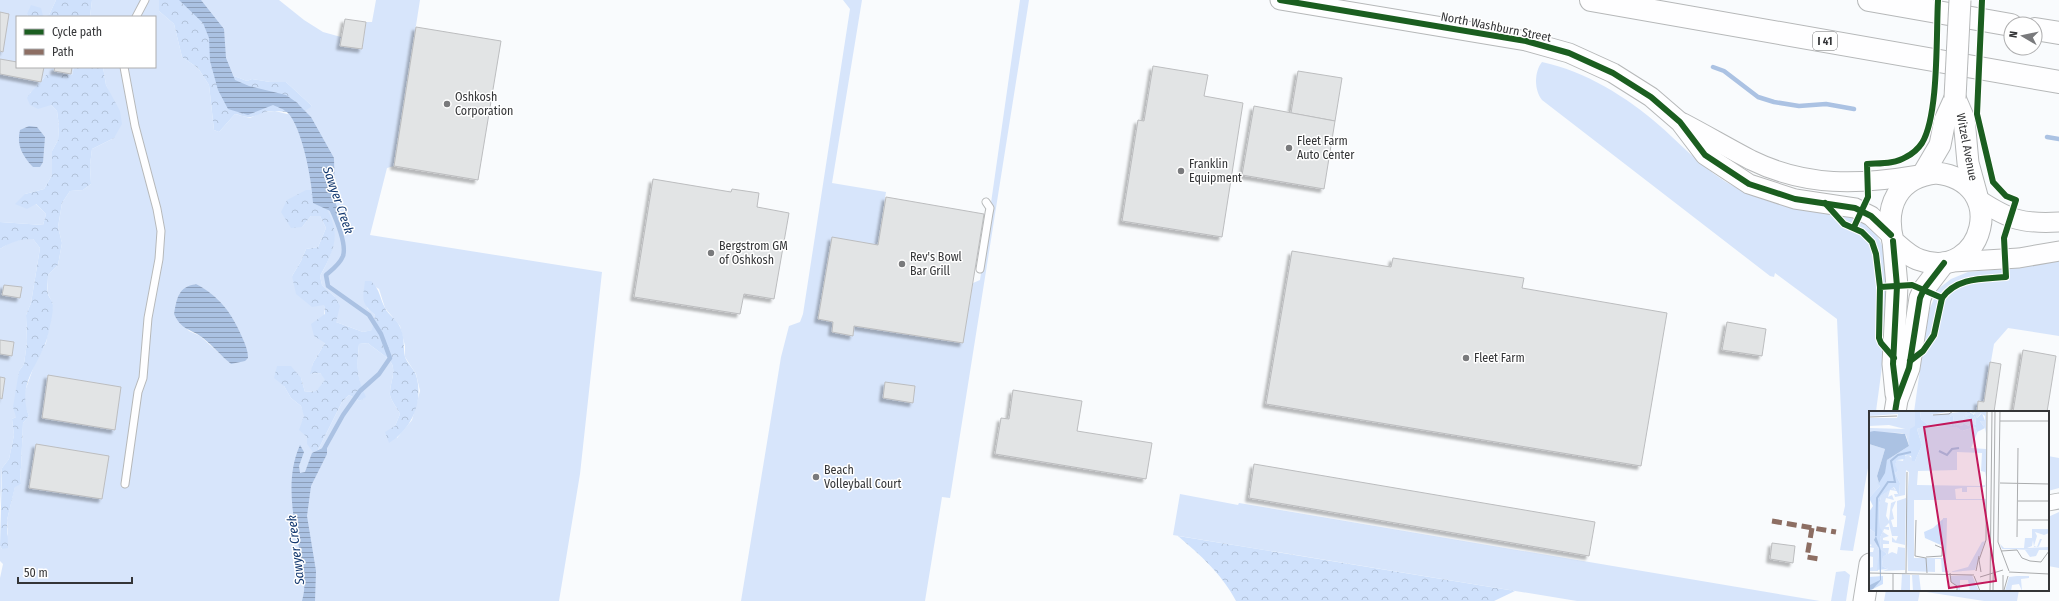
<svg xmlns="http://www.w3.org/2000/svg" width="2059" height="601" viewBox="0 0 2059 601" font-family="'Fira Sans Condensed',sans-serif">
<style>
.green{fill:#d7e5fb;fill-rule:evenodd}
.forest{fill:url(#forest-crowns)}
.water{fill:url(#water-rules)}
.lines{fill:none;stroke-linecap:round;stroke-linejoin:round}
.stream{stroke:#abc2e3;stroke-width:4.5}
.building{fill:#e2e4e5;stroke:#bcbdbf;filter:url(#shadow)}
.service-casing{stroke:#b6b8b9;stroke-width:9}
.minor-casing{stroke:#b6b8b9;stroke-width:17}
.tertiary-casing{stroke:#b6b8b9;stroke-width:21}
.secondary-casing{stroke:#b6b8b9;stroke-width:23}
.motorway-casing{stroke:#b6b8b9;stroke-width:24}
.service{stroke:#fefeff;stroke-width:7}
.minor{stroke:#fefeff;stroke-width:15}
.tertiary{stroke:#fefeff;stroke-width:19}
.secondary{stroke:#fefeff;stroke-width:21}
.motorway{stroke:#fefeff;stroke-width:22}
.secondary-bridge-casing{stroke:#b6b8b9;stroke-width:23;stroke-linecap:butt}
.secondary-bridge{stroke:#fefeff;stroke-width:21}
.quiet{stroke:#8d6e63;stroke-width:5;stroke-dasharray:10 5;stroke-linecap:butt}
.cycleway-casing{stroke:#fff;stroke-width:8}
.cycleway{stroke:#1b5e20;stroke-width:6}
.poi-dot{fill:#797a7c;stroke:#fff;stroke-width:1.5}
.labels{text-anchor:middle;stroke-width:3;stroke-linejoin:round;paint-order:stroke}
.shield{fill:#fff;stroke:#717273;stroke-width:1}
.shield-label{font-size:11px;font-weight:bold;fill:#343537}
.street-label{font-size:12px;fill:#343537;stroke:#fff}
.poi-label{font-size:12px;fill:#343537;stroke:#fff;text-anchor:start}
.water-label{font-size:13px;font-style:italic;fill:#10366e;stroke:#fff}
.inset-river{fill:none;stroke:#abc2e3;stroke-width:2}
.inset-road{fill:none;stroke:#aaacae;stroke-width:1}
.view{fill:#c2185b;fill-opacity:0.15;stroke:#c2185b;stroke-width:2}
.inset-edge{fill:none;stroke:#343537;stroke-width:2}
</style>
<defs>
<pattern id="forest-crowns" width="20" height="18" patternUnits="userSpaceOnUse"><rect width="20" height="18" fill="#cfe1fc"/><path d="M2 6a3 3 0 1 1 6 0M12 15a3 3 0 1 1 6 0" fill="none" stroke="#b2c2d9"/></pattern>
<pattern id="water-rules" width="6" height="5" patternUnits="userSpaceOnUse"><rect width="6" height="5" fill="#abc2e3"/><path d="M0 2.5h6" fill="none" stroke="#8c9eb9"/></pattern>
<filter id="shadow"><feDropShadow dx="-3.5" dy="3.5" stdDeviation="1" flood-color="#0004"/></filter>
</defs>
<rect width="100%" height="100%" fill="#f9fbfd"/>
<g class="green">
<path d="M0,0H56L49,15L43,16L27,14L28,17H17V67H74L72,75H46L36,89L30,93L51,105L57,111L59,126L58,140L52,151V175L44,189L25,194L46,214L43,225L0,222Z"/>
<path d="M92,0H159V11L174,24L182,57L198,68L209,85L214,130L219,132L235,114L250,118L262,112L275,111L287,114L312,106L286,82H270L252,79L247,81L229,74L184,0H279L304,20L323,32L341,37L340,46L362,49L366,22H372L376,0H420L394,166L387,168L370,235L602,272L580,474L559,601H0V578L3,564L0,561V546L2,549L8,534L7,520L15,486L21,484L20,472L21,468L23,423L29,416L25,406L24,394L35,363L46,343L53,304L48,294V275L58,265L62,243L58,227L62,203L70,191L83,190L91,184L90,165L92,149L114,138L112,98L106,85L103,67H155V17H90ZM317,190C336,225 341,240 320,276L322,285L335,297L336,322L363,332L373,330L375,315L367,308L365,281L379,289L385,308L400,326L405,346V357L416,374L420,391L412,420L397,438L395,426L400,414C398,409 391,401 390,395C389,385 396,374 392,364C388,356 375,350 368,343L359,344C357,367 356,375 365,397L360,401L349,395L342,402L318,450L307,437L305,416L301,406L291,398L284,386L301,378L305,392L316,391L326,380L320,373L311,374L313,363L325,343L324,305L292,276L301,261L306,249L318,247L326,228L320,216H311L302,227ZM195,284C218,295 233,314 242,338L231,364L200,336L189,331L174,314L180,293Z"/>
<path d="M843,0H862L832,183L886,192L878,245L832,238L818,319L833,322L832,332L853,336L854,326L962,343L973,283L980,280L1020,0H1029L950,498L942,497L925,601H741L781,357L789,326L800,322L803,314L850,9Z"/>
<path d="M1542,62C1585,71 1627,97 1660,126C1686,149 1710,176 1743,191C1760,199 1779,205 1797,209C1825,215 1863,211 1879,239C1897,269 1881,375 1876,412H1870V457L1853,551L1840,550L1846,516L1843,515L1845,506L1837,319L1775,273L1774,277L1770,276L1542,100C1534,90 1534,72 1542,62Z"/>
<path d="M23,239H33L40,248L31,303L26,315L27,342L24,364L19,371L16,417L12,419L14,435L9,459L2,468L0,507V249L11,242Z"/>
<path d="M2059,261V336L2008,328L1994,344L1984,402L1978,401L1977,412H1914L1928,313L1938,289L1951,279L1968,272L2016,268Z"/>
<path d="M2048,456L2059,458V488L2048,491Z"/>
<path d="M1180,494L1238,505L1239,503L1820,601H1577L1173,535Z"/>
<path d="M2059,512V568L2048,566V517Z"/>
<path d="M1845,571L1850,575L1846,601H1831L1836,572Z"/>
<path d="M1886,590H2019L2017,601H1984L1920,591L1918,601H1884Z"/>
</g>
<g class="forest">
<path d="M56,0H92L90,17H28L27,14L31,5L41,8L43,16L49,15Z"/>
<path d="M159,0H184L204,22L229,74L247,81L252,79L270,82H286L312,106C298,118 287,110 272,111C264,111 259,115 251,117C247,118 240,115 235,114L219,132L214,130L209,85L198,68L182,57L174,24L159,11Z"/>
<path d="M74,67H103L106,85L120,111L122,124L114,138L92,149L90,165L91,184L83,190L70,191L62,203L58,227L62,243L58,265L48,275C48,281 47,289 48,294C49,298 53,301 53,305C53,313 51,322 49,330C44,361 15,381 29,416L23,423L21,468L20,472L21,484L15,487L7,520L8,548L2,549L0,546L2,468L9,459L14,435L12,419L16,417L13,407L19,371L24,364L27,342L26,315L31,303L40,248L33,239C20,239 11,242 0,249V222L43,225L46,214L36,204L27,209L15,204L25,194L44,189L52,175V151L58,140L59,126L57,111L51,105L38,109L30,105L27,98C31,90 40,85 46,75L58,74L72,75Z"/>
<path d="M306,190H317C338,228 342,237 320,276L322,285L335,297L340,306L336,322L363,332L372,330L375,315C360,303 363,298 365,281H371C381,291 379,297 385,308C388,315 397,319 400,327C405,337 403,347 405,357C407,363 414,369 416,375C424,401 412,429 389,443L385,432L395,426L400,414C398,409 391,401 390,395C389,385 396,374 392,364C388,356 375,350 368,343L359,344C357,367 356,375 366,397L360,401L349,395L342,402L318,450L313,452L307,444V437L299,430L304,416L301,406L291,398L284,386L274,378L277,366H291L301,378L305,392L316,391L325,380L320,373L310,374L313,363L325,343L314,336L311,324L325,314L324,305L312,307L296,294L292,276L301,261L306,249L318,247L326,228L320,216H311L302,227L291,228L281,212L287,200Z"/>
<path d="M1178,536L1515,591L1494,601H1236C1223,575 1199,554 1178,536Z"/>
</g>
<g class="water">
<path d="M179,0H201L224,29L226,58L235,80L249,86L286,95L296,102L311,117L334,158L335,202L341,216L313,203C312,181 302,126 287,112C284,109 277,107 273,105L248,115L228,109L218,90L210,61L209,38L203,23Z"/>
<path d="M29,126L37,127L45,137L43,162L40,167H33C23,157 16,145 20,130Z"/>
<path d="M196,284C219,296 232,313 242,337C245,344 248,350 248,358L245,361L231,364C221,356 213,346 203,338C190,328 182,331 174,314C177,298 178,287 196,284Z"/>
<path d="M300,445L304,452L299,466L300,473L305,472L312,453L327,446V454L311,486L307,516L316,571L315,601H302C307,584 303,570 300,553C293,518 285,478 300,445Z"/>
</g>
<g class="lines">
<g class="stream">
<path d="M1713,67L1724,71L1758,97L1774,102L1799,106L1826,104L1854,109"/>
<path d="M2047,137L2059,139"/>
<path d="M324,449L343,415L360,391L379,374L390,358L381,334L369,315L328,286L326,275C332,270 340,264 343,256C347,244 336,219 331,208"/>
</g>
</g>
<g class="building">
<path d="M0,12L9,14L3,52L0,51Z"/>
<path d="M345,19L366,22L362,49L340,46Z"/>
<path d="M416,27L501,41L478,180L394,166Z"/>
<path d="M0,59L17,62V67H44L41,82L0,74Z"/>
<path d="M1153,66L1208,75L1204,96L1243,103L1222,237L1122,221L1138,120L1144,121Z"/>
<path d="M55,67H72L71,74L54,71Z"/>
<path d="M1298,71L1342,78L1335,121L1291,113Z"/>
<path d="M1254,106L1335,121L1324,189L1242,175Z"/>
<path d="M653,179L731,192L732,189L759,193L757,207L789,213L774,299L744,294L740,314L634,297Z"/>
<path d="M886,197L984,214L963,343L854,326L853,336L832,332L833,322L818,319L832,237L878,245Z"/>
<path d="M1292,251L1391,267L1393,258L1524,278L1522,288L1667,313L1641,466L1266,404Z"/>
<path d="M4,285L22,287L20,298L2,295Z"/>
<path d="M1727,322L1766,329L1762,356L1722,350Z"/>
<path d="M0,340L14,342L12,356L0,354Z"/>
<path d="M2023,350L2056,356L2047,412H2013Z"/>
<path d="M1990,362L2001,364L1994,412H1977L1978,401L1984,402Z"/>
<path d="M48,375L121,387L115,430L42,418Z"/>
<path d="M0,377L5,378L2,399L0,398Z"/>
<path d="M885,382L915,386L913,403L883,398Z"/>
<path d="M1013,390L1082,401L1077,431L1152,443L1146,479L995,454L1001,418L1009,419Z"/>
<path d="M36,444L109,456L102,499L29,488Z"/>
<path d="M1254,464L1595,522L1589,556L1249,498Z"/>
<path d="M1772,543L1795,546L1793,563L1770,559Z"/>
</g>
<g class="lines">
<g class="service-casing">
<g id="service">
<path d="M136,17L145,0"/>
<path d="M124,67L135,126L157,209L161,231L159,259L148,318L143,378L138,392L125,484"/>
<path d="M980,269L989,213L990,208L986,202"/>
</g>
</g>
<g class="minor-casing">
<path id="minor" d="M2048,503L2059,501"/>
</g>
<g class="tertiary-casing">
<g id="tertiary">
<path d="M1280,0L1526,41L1569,53L1613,73L1651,97L1680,122L1705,155L1749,184L1795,199L1855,208L1871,216L1891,235"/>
<path d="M1683,123C1706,135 1728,148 1751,160C1806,187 1859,185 1918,175"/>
<path d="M1979,200C2010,220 2022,224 2059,222"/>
<path d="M1953,262L2019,258L2059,251"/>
</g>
</g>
<g class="secondary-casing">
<g id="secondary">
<path d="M1955,98L1964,119L1968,163L1977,196"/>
<path d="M1936,173C2011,181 1983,283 1920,260C1910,257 1901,248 1893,241C1884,206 1898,177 1936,173Z"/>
<path d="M1923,174L1940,145L1945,120L1955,98"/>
<path d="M1893,241L1897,286L1893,364L1896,394"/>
<path d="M1895,412L1897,400L1909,368L1920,298L1924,289L1944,263"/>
<path d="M1864,601L1870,564"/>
</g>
</g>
<g class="motorway-casing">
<g id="motorway">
<path d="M1591,0L2059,82"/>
<path d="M1869,0L2011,25"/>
<path d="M2035,29L2059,33"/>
</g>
</g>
<use href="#service" class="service"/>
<use href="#minor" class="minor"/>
<use href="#tertiary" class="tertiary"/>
<use href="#secondary" class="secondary"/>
<use href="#motorway" class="motorway"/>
<g class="secondary-bridge-casing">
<path id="secondary-bridge" d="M1955,98L1960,0"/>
</g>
<use href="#secondary-bridge" class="secondary-bridge"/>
<g class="quiet">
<path d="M1772,521L1836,532"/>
<path d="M1812,528L1807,557L1819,559"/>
</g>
<g class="cycleway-casing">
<g id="cycleway">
<path d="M1280,0L1526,41L1569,53L1613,73L1651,97L1680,122L1705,155L1749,184L1795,199L1855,208L1871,216L1891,235"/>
<path d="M1825,203L1844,224L1862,232L1872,242L1876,254L1880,287"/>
<path d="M1854,227L1868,197L1867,164C1879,163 1895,164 1906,157C1912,154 1918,149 1922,143C1939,115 1936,35 1938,0"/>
<path d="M1893,241L1897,286L1893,364L1897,397"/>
<path d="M1942,298C1957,277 1983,279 2006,277L2004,238L2016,200L2006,196L1993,182L1977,114L1982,0"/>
<path d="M1894,358L1881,343L1879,338L1880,287L1912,285L1942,298L1934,335L1923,351L1910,361"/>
<path d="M1895,412L1897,400L1909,368L1920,298L1924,289L1944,263"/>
</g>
</g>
<use href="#cycleway" class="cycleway"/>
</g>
<g class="poi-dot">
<circle cx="447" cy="104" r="4"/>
<circle cx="1289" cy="148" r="4"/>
<circle cx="1181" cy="171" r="4"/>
<circle cx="711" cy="253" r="4"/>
<circle cx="902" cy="264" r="4"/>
<circle cx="1466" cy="358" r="4"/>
<circle cx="816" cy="477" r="4"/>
</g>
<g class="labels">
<rect class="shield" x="1813" y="32" width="24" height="18" rx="3"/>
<g class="shield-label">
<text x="1825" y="45">I 41</text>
</g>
<g class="street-label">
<text transform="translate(1496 27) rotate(11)" y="4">North Washburn Street</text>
<text transform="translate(1967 147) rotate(79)" y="4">Witzel Avenue</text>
</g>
<g class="poi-label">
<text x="455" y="101">Oshkosh<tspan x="455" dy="14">Corporation</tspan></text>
<text x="1297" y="145">Fleet Farm<tspan x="1297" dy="14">Auto Center</tspan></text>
<text x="1189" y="168">Franklin<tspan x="1189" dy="14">Equipment</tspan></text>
<text x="719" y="250">Bergstrom GM<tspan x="719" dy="14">of Oshkosh</tspan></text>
<text x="910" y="261">Rev's Bowl<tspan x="910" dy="14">Bar Grill</tspan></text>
<text x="1474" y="362">Fleet Farm</text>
<text x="824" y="474">Beach<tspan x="824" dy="14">Volleyball Court</tspan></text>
</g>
<g class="water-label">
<text transform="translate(339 200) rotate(71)" y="5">Sawyer Creek</text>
<text transform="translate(295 550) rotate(-97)" y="5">Sawyer Creek</text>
</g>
</g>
<g transform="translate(1869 411)">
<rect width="180" height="180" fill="#f9fbfd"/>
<path d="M0,0H46L47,17L40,35L37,24L33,22L0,21L1,17L36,18L20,14L0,15V7H28L29,3L0,5ZM51,0H83L62,4H66L99,0L96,3L100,2L101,4L95,5L94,7L97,5L103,9L106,5L107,14L101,11L100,15L94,12L93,15L86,13L85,15L84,4L80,7L83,15H61L59,16H87L93,20L106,16L108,21L109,20L112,19L116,17L111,10H116V5L112,2L108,7L106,1L104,3L101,0H117V22L116,17L114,18L109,20L102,37L117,38V66L116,61L112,60L113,42L88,41V59L49,60L48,74L111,75L116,74L117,69L116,76H98V81H93V77L86,78L87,88H117V97L115,89H45V147H74V107H78L77,159L80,161H73L72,148H66V161L39,160L37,105L40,61L37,59L36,84L26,86L25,83H29L28,80L21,79L19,86L23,84L25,89L17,87L16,91L19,92L17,105L20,110L22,92L27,90L23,99L25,108L22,109L24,116H28V90L37,87L36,134L23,131V126L27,130L29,125H23L20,112L16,116H20V119L15,118L14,121L20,125L14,127V129L20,130V133H14V137H20L19,143L23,141L28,143L29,136L36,137V159L14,160L19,158L13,155L14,146L18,143L12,138L11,127L14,120L11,118L10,94L12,85L20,79L26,76L25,78L29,80L30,84L31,72L26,62L29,60L25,55L28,49L34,50L35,45L39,44L46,50L53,34L48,18L59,14L52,8ZM0,33L16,38L8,65L11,75L0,87ZM0,111L1,118L6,122V132L10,139L9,160H0V157L4,156V146L0,145V141H4L5,137L0,136L3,134L0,133ZM163,118H180V122L175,124L166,121L168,125L165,135L168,136L171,128H173L170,135L169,136H165L164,129L163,135L158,137L180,136V139H170L167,145L161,146L156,139H166L133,138L131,133L135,137H147V122V137H155L156,127H163ZM116,130L106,159L81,161L99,156L113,131ZM33,163L41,164V179L32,180ZM43,164H50L52,180H44ZM103,164L110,180H101L99,169H91V180L82,171V165ZM148,165H160V167L152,168L153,180L150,173L143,174L142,180H136L140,166Z" fill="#d7e5fb"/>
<path d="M46,0H51L52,8L59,14L48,18L53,34L46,50H43L42,45L36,44V48L28,49L26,54L29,60L26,62L31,72L30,84L25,76L12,85L10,94L11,117L14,120L11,127L12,138L18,143L14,146L13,155L19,158L8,159L10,139L6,132V122L0,117V101L4,95L0,87L11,75L8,71L10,72L18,49L40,35L41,18L46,15ZM99,0L105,4L106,1L108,7L113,2L116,10H111L116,17L108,21L106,16L93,20L87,16H59L83,15L80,7L84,4L85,15L86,13L93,15L94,12L100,15L101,11L107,14L106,5L103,9L97,5L94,7L95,5L101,4L100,2L96,3ZM74,108V135L56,127L55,121L64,117ZM14,165V173L0,180V166Z" fill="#cfe1fc"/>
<path d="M5,20L36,23L40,35L18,49L16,62L10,72L8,65L16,38L0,33V21ZM7,125L12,140V169L4,178L0,179L1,174L11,169L10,137L5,129Z" fill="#abc2e3"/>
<path class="inset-river" d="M70,40L78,44L83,38L90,37M7,125L8,87L19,71H26L22,50L29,44L42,41"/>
<path class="inset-road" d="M131,0L129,131L140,160M64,4L80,3L84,0M0,6L28,5M131,10H180M131,72L180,73M149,90H180M47,109L46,145L57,147L58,162M149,109H180M148,126L149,37M132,140L148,139L153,147L161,150L172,151L180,140M57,146L73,145V137L66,134M107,160L110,145M112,161L110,149L117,129L118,0M140,161L180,163M0,162L105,164M37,162L38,61M81,162L82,171L88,175V180M134,164V180M105,165L111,180M111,166L134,159M135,179L139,165M24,180V162M121,180L123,0M124,180L126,0"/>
<path class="view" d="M102,9L127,170L80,177L55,16Z"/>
<rect width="180" height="180" class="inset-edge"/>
</g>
<rect x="16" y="16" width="140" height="52" fill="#ffffff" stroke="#aeaeaf"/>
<rect x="24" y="29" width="20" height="6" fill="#1b5e20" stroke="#aeaeaf"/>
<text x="52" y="36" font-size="12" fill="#343537">Cycle path</text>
<rect x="24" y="49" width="20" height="6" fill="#8d6e63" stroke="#aeaeaf"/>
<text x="52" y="56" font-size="12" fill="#343537">Path</text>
<g transform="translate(2023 36) rotate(279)"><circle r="19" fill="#ffffff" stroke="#aeaeaf"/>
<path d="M0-3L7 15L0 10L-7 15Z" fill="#797a7c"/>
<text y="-6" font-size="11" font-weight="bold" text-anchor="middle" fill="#343537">N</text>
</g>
<path d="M18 577v6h114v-6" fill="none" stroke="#343537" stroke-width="2"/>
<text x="24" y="577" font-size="12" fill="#343537" stroke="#ffffff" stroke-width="3" paint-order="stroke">50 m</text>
</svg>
